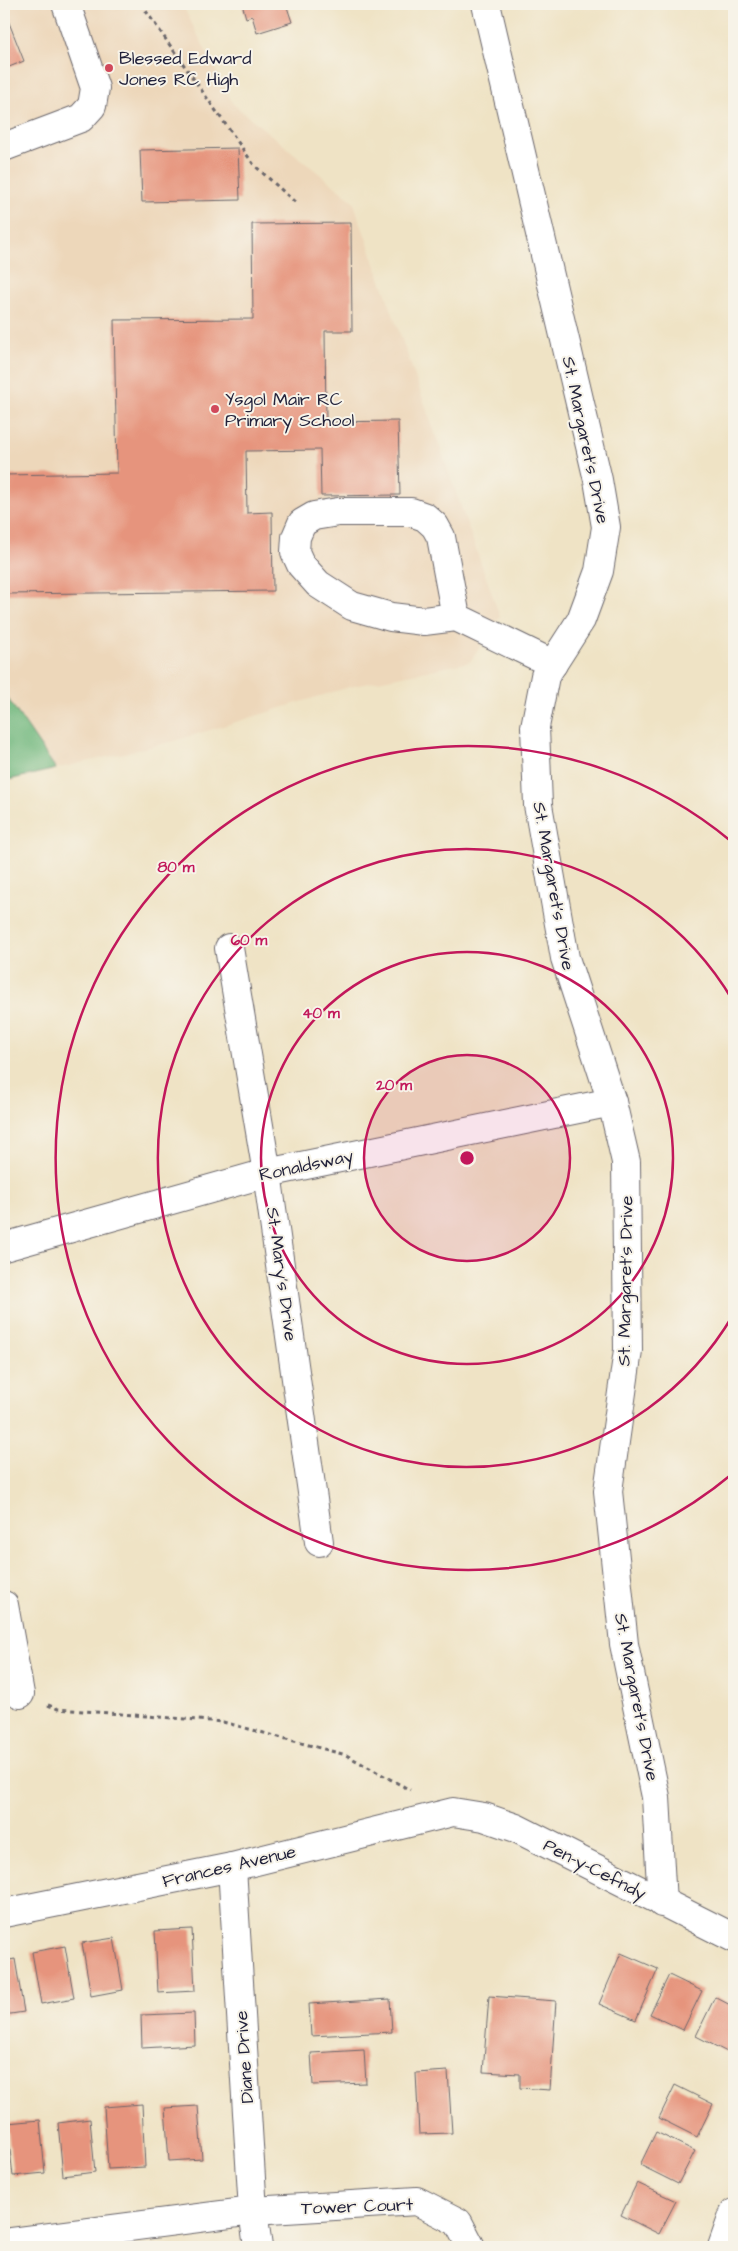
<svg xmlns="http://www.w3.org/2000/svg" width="738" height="2251" viewBox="0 0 738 2251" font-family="'Architects Daughter',sans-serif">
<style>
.built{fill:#edd7ba}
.forest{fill:#70b77d;stroke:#496c5c}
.building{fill:#e6947d}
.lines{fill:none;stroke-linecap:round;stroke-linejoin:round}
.minor-casing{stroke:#6a666b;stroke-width:30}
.path{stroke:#6a666b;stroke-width:3;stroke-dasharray:4 4;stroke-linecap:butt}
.minor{stroke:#fff;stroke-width:28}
.ring{fill:none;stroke:#c2185b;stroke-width:2.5}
.poi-dot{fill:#d1495b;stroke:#f7f3e8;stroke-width:2}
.labels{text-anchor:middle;stroke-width:4;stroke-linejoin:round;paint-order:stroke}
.poi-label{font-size:18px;fill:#22223b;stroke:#f7f3e8;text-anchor:start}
.street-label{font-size:18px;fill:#22223b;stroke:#f7f3e8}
.centre{fill:#c2185b;stroke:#f7f3e8;stroke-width:2.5}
.ring-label{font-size:15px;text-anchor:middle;font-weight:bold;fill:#c2185b;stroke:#f7f3e8;stroke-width:4;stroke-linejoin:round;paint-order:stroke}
</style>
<rect width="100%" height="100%" fill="#f7f3e8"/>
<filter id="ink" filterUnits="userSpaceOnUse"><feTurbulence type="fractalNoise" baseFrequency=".02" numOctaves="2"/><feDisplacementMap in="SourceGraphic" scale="10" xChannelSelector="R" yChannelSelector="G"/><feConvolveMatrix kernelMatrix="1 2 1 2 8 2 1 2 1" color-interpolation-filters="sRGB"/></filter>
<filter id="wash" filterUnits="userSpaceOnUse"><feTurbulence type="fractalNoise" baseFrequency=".0096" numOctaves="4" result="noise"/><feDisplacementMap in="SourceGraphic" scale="20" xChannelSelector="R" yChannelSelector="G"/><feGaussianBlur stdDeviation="1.12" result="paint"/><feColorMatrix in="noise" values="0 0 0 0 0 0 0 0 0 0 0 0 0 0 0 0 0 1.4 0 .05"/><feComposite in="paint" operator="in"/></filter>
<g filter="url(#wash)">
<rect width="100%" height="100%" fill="#efe3c5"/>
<path class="built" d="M4,4H182L233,104L353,201L500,617L470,662L349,687L171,742L4,781Z"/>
<path class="forest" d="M4,693L56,769L4,781Z"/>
<g id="blocks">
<g class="building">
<path d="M242,4H286L292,22L257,33L252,16L246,18Z"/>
<path d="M4,10L24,61L4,69Z"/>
<path d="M238,148L240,200L142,202L140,150Z"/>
<path d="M351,223L352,331H325L326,422L398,421L400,495L321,496L320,450L246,451L247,513L272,512L273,591L4,594V475L117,473L114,320L253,319L252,224Z"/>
<path d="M192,1929L195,1991L158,1993L155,1931Z"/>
<path d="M114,1938L123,1990L91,1996L82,1943Z"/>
<path d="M65,1946L74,1998L41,2004L32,1952Z"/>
<path d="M621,1953L658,1969L636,2020L599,2004Z"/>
<path d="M15,1959L24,2012L4,2015V1961Z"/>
<path d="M669,1975L702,1991L683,2030L650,2014Z"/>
<path d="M489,1996L556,2001L550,2090L520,2088V2074L483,2072Z"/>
<path d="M715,1997L734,2007V2041L729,2053L696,2036Z"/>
<path d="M390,1999L392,2032L311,2036L309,2004Z"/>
<path d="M194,2013L195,2045L142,2048L141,2015Z"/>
<path d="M364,2050L366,2083L313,2085L311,2053Z"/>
<path d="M448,2071L452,2133L419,2134L416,2073Z"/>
<path d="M675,2085L713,2104L697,2137L659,2118Z"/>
<path d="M142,2104L145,2167L108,2169L104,2107Z"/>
<path d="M198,2106L202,2159L169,2161L165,2108Z"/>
<path d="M90,2119L95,2172L63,2176L58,2123Z"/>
<path d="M40,2120L45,2173L13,2176L7,2123Z"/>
<path d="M656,2132L695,2151L678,2184L640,2165Z"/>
<path d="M637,2183L676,2201L659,2234L621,2215Z"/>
</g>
</g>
</g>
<g filter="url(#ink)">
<use href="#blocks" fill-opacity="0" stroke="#6a666b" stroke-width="1"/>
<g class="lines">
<g class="minor-casing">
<g id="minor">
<path d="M486,4L598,480L606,527L599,571L581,620L545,676L535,727L538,805L565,958L612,1102L626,1162L628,1350L608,1491L624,1644L656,1797L662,1903"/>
<path d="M4,147L81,118L92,106L95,88L66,4"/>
<path d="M456,617L441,537L435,526L425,517L411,512H338L314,516L302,523L296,537L295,552L301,565L318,584L352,606L391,617L424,621L456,617L553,664"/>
<path d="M229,948L267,1173L319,1542"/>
<path d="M4,1247L267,1173L612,1102"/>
<path d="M4,1605L20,1694"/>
<path d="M232,1867L253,2211L258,2247"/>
<path d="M4,1913L232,1867L453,1812L484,1817L516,1828L734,1938"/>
<path d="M4,2243L253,2211L417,2201L458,2222L471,2247"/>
<path d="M722,2247L734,2213"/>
</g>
</g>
<g class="path">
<path d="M141,4L254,165L296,203"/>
<path d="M48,1705L58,1709L223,1722L346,1755L410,1790"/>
</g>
<use href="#minor" class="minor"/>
</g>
</g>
<circle cx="467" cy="1158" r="103" fill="#c2185b" fill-opacity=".12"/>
<g class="ring">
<circle cx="467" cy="1158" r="103"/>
<circle cx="467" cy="1158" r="206"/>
<path d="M733 1315A309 309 0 1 1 733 1001"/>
<path d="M732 1474A412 412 0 1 1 732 842"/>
</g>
<g class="poi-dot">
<circle cx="109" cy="68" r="5"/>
<circle cx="215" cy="409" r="5"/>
</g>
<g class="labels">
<g class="poi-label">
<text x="119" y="64">Blessed Edward<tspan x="119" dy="21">Jones RC High</tspan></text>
<text x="225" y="405">Ysgol Mair RC<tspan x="225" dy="21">Primary School</tspan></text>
</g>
<g class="street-label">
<text transform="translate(586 440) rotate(78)" y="6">St. Margaret's Drive</text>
<text transform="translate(554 886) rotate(80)" y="6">St. Margaret's Drive</text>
<text transform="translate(306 1165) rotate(-12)" y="6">Ronaldsway</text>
<text transform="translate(282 1274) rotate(82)" y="6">St. Mary's Drive</text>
<text transform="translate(625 1281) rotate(-89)" y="6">St. Margaret's Drive</text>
<text transform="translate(637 1697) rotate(79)" y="6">St. Margaret's Drive</text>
<text transform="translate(229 1866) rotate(-13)" y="6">Frances Avenue</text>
<text transform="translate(595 1869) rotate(27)" y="6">Pen-y-Cefndy</text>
<text transform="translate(244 2057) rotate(-94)" y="6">Diane Drive</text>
<text transform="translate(357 2206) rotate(-2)" y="6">Tower Court</text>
</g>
</g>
<circle cx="467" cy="1158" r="8" class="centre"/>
<g class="ring-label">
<text x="176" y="872">80 m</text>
<text x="249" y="945">60 m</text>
<text x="321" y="1018">40 m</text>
<text x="394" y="1090">20 m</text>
</g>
<rect width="738" height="2251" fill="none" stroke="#f7f3e8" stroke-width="20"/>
</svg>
